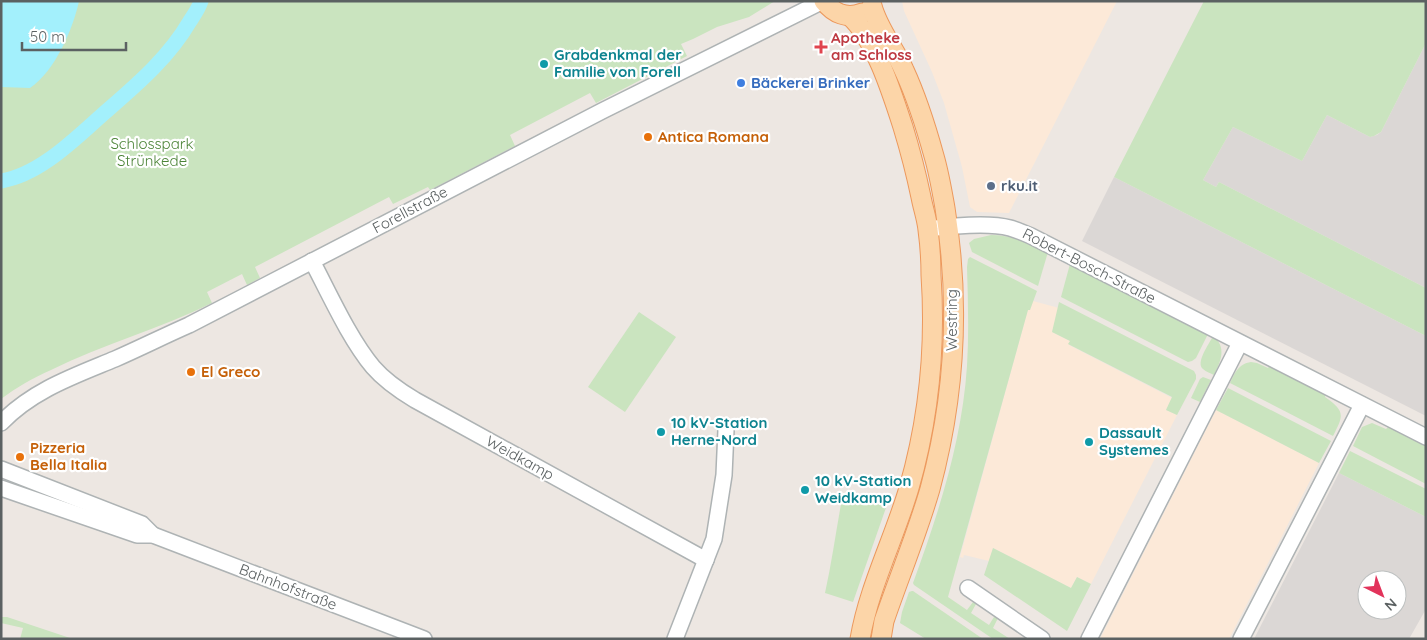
<svg xmlns="http://www.w3.org/2000/svg" width="1427" height="640" viewBox="0 0 1427 640" font-family="Quicksand,sans-serif">
<style>
.commercial{fill:#fce9d8}
.industrial{fill:#dbd7d5;fill-rule:evenodd}
.green{fill:#cae4bf}
.water{fill:#a3f0fc}
.lines{fill:none;stroke-linecap:round;stroke-linejoin:round}
.canal{stroke:#a3f0fc;stroke-width:15}
.minor-casing{stroke:#aeb3b4;stroke-width:18}
.major-casing{stroke:#ec985c;stroke-width:21}
.minor{stroke:#fff;stroke-width:15}
.major{stroke:#fcd5a8;stroke-width:19}
.health-dot{fill:#e0444e;stroke:#fff;stroke-width:2}
.culture-dot{fill:#0f9aa8;stroke:#fff;stroke-width:2}
.shop-dot{fill:#3f7fe0;stroke:#fff;stroke-width:2}
.food-dot{fill:#e8710a;stroke:#fff;stroke-width:2}
.service-dot{fill:#5c6f8a;stroke:#fff;stroke-width:2}
.labels{text-anchor:middle;stroke-width:4.5;stroke-linejoin:round;paint-order:stroke}
.health-label{font-size:15px;font-weight:bold;fill:#be3a42;stroke:#fff;text-anchor:start}
.culture-label{font-size:15px;font-weight:bold;fill:#0d838f;stroke:#fff;text-anchor:start}
.shop-label{font-size:15px;font-weight:bold;fill:#366cbe;stroke:#fff;text-anchor:start}
.food-label{font-size:15px;font-weight:bold;fill:#c56008;stroke:#fff;text-anchor:start}
.park-label{font-size:15px;fill:#4c8438;stroke:#fff}
.service-label{font-size:15px;font-weight:bold;fill:#4e5e75;stroke:#fff;text-anchor:start}
.street-label{font-size:15px;fill:#5b6162;stroke:#fff}
</style>
<rect width="100%" height="100%" fill="#ede7e2"/>
<g class="commercial">
<path d="M902,1H1117L1009,213L977,212L970,207L962,167L944,103L932,72L904,11Z"/>
<path d="M1033,301L1059,308L1052,332L1070,341L1069,345L1172,398L1166,410L1177,415L1091,584L1077,577L1071,588L993,548L989,561L964,555L963,558L960,557L1028,309L1030,310Z"/>
<path d="M1216,410L1319,463L1284,532L1229,639H1100Z"/>
</g>
<g class="industrial">
<path d="M1426,43V288L1219,182L1216,187L1203,180L1233,127L1302,161L1327,115L1370,137L1377,135L1381,132Z"/>
<path d="M1114,177L1426,336V416L1082,241Z"/>
<path d="M1339,473L1426,517V609L1409,639H1254ZM1367,580H1397V610H1367Z"/>
</g>
<g class="green">
<path d="M1,1H775L749,17L717,27L693,39L681,44L687,56L596,103L590,93L510,135L515,146L430,190L428,187L393,204L389,197L255,267L260,278L247,285L242,274L207,292L212,303C160,329 103,344 51,370C33,378 17,387 1,399Z"/>
<path d="M1204,1H1426V43L1381,132L1374,136L1370,137L1327,115L1302,161L1233,127L1203,180L1216,187L1219,182L1426,288V336L1114,177Z"/>
<path d="M991,235C1012,235 1029,243 1048,252L1038,286L972,252L969,243L974,239Z"/>
<path d="M970,257L1037,291L1030,310H1028L948,597L967,610L973,602L976,604L971,613L989,625L994,617L998,618L993,628L1010,639H993L914,585L913,583C939,512 962,441 967,366C969,333 968,300 967,267L968,259Z"/>
<path d="M1070,264L1208,334L1196,358L1192,361L1188,362L1061,297Z"/>
<path d="M1059,302L1194,371L1196,375V379L1177,415L1166,410L1172,397L1068,344L1070,341L1052,332Z"/>
<path d="M639,312L676,337L625,412L588,387Z"/>
<path d="M1213,336C1227,347 1221,361 1214,375C1211,373 1206,372 1203,369C1195,363 1209,344 1213,336Z"/>
<path d="M1251,362L1257,363L1268,368L1270,365L1326,394L1325,397C1345,411 1344,415 1333,436L1230,383C1235,373 1238,364 1251,362Z"/>
<path d="M1203,377L1211,380L1200,402L1191,398L1200,379Z"/>
<path d="M1228,388L1331,441L1319,463L1216,410Z"/>
<path d="M1372,423L1386,429L1389,426L1426,445V484L1353,446L1362,427Z"/>
<path d="M1350,451L1426,489V517L1339,473Z"/>
<path d="M842,499L888,502L853,602L825,593C832,562 836,530 842,499Z"/>
<path d="M993,548L1071,588L1077,577L1091,584L1067,631L984,575Z"/>
<path d="M912,591H913L983,639H926L900,623L902,612L909,592Z"/>
<path d="M1,617H7L73,639H20L23,628L1,623Z"/>
</g>
<path class="water" d="M1,1H79C73,29 55,71 30,88L1,87Z"/>
<g class="lines">
<path class="canal" d="M1,181C39,175 74,140 102,115C134,87 168,59 190,21C194,15 199,8 201,1"/>
<g class="minor-casing">
<g id="minor">
<path d="M928,229C951,226 988,222 1010,228C1017,230 1024,233 1031,236L1426,437"/>
<path d="M312,261C330,295 349,338 373,367C385,381 400,391 415,400L706,560"/>
<path d="M1,423C33,390 74,376 115,359C140,348 164,336 189,325L602,111L823,1"/>
<path d="M1,469L142,524L153,535"/>
<path d="M1,488L137,535H153L424,639"/>
<path d="M968,588L1042,639"/>
<path d="M675,639L714,539L724,475L726,430"/>
<path d="M1089,639L1240,343"/>
<path d="M1241,639L1362,405"/>
</g>
</g>
<g class="major-casing">
<g id="major">
<path d="M824,1C834,14 847,19 862,13"/>
<path d="M872,6C878,29 895,49 904,70C917,98 926,127 934,156C939,173 942,191 945,208C960,301 955,397 930,489C917,534 899,577 884,621L881,639"/>
<path d="M850,16C875,38 893,96 903,127C910,150 916,173 921,197C923,208 927,219 928,230C930,245 931,260 931,275C936,348 929,418 909,488C894,539 869,587 860,639"/>
</g>
</g>
<use href="#minor" class="minor"/>
<use href="#major" class="major"/>
</g>
<path class="health-dot" d="M818.5 39.5h5v5h5v5h-5v5h-5v-5h-5v-5h5z"/>
<g class="culture-dot">
<circle cx="544" cy="64" r="5"/>
<circle cx="661" cy="432" r="5"/>
<circle cx="1089" cy="442" r="5"/>
<circle cx="805" cy="490" r="5"/>
</g>
<circle class="shop-dot" cx="741" cy="83" r="5"/>
<g class="food-dot">
<circle cx="648" cy="137" r="5"/>
<circle cx="191" cy="372" r="5"/>
<circle cx="20" cy="457" r="5"/>
</g>
<circle class="service-dot" cx="991" cy="186" r="5"/>
<g class="labels">
<g class="health-label">
<text x="831" y="43">Apotheke<tspan x="831" dy="17">am Schloss</tspan></text>
</g>
<g class="culture-label">
<text x="554" y="60">Grabdenkmal der<tspan x="554" dy="17">Familie von Forell</tspan></text>
<text x="671" y="428">10 kV-Station<tspan x="671" dy="17">Herne-Nord</tspan></text>
<text x="1099" y="438">Dassault<tspan x="1099" dy="17">Systemes</tspan></text>
<text x="815" y="486">10 kV-Station<tspan x="815" dy="17">Weidkamp</tspan></text>
</g>
<g class="shop-label">
<text x="751" y="88">Bäckerei Brinker</text>
</g>
<g class="food-label">
<text x="658" y="142">Antica Romana</text>
<text x="201" y="377">El Greco</text>
<text x="30" y="453">Pizzeria<tspan x="30" dy="17">Bella Italia</tspan></text>
</g>
<g class="park-label">
<text x="152" y="149">Schlosspark<tspan x="152" dy="17">Strünkede</tspan></text>
</g>
<g class="service-label">
<text x="1001" y="191">rku.it</text>
</g>
<g class="street-label">
<text transform="translate(410 210) rotate(-28)" y="5">Forellstraße</text>
<text transform="translate(1089 266) rotate(27)" y="5">Robert-Bosch-Straße</text>
<text transform="translate(952 320) rotate(-90)" y="5">Westring</text>
<text transform="translate(520 458) rotate(29)" y="5">Weidkamp</text>
<text transform="translate(288 587) rotate(21)" y="5">Bahnhofstraße</text>
</g>
</g>
<rect width="1427" height="640" fill="none" stroke="#5b6162" stroke-width="5"/>
<g transform="translate(1382 595) rotate(138)"><circle r="24" fill="#ffffff" stroke="#bdc0c0"/>
<path d="M0-4L9 19L0 12L-9 19Z" fill="#e2335b"/>
<text y="-8" font-size="14" font-weight="bold" text-anchor="middle" fill="#5b6162">N</text>
</g>
<path d="M22 42v8h104v-8" fill="none" stroke="#5b6162" stroke-width="2.5"/>
<text x="30" y="42" font-size="15" fill="#5b6162" stroke="#ffffff" stroke-width="4" paint-order="stroke">50 m</text>
</svg>
